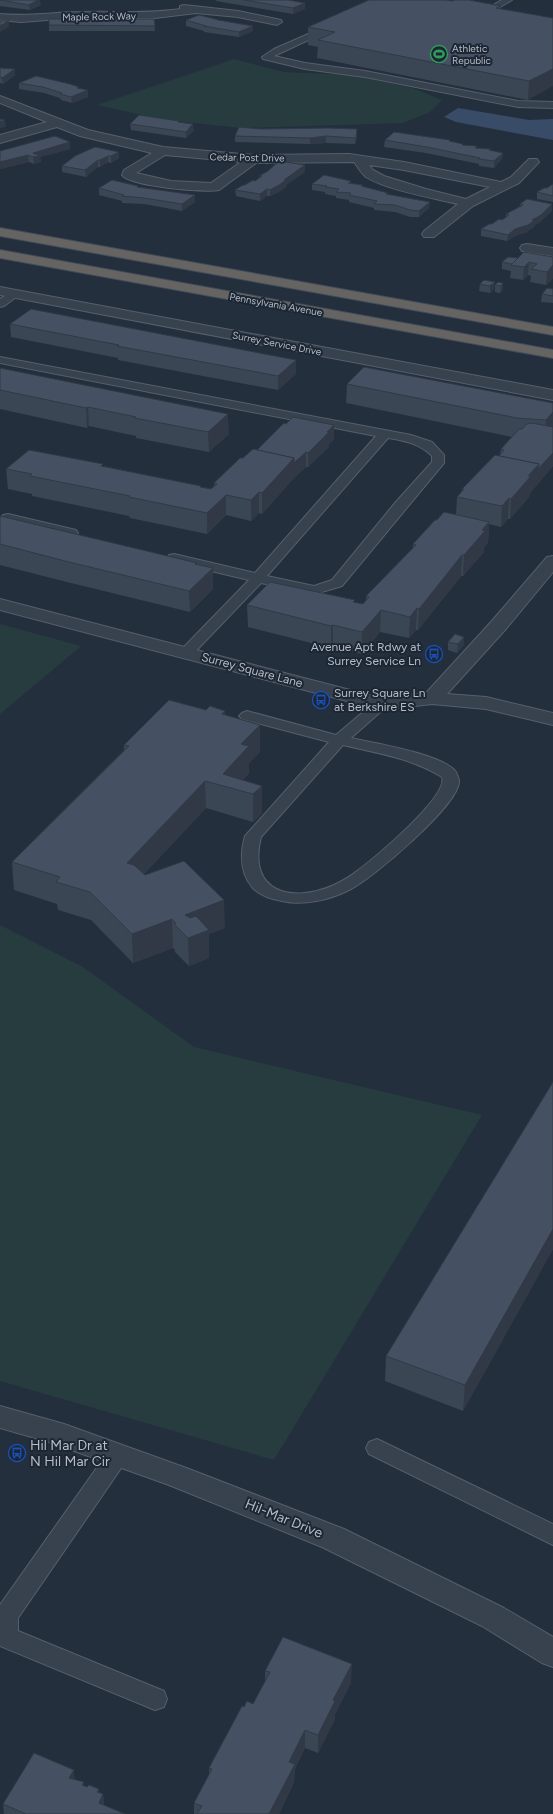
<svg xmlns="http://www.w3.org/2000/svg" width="553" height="1814" viewBox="0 0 553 1814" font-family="Figtree,sans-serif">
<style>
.green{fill:#263c3f}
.water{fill:#394c67}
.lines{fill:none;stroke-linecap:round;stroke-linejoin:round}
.service-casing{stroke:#565f6c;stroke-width:2}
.minor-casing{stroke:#565f6c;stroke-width:2}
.tertiary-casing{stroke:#565f6c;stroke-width:2}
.trunk-casing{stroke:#434c59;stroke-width:2}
.service{fill:#38414e;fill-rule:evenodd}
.minor{fill:#38414e;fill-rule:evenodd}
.tertiary{fill:#38414e;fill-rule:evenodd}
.trunk{fill:#656462;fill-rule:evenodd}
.wall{fill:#3b4654}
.shaded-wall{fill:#303945}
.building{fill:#455162;stroke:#303945}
.labels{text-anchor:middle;stroke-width:4;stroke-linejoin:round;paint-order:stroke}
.far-street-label{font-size:10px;fill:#b4bcc9;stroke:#1d2633}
.far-poi-label{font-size:10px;fill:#b4bcc9;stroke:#1d2633;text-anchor:start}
.poi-label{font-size:12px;fill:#b4bcc9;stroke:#1d2633;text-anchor:end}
.street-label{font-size:12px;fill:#b4bcc9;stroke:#1d2633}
.near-poi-label{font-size:14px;fill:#b4bcc9;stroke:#1d2633;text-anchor:start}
.near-street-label{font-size:14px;fill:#b4bcc9;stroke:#1d2633}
</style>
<rect width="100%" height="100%" fill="#242f3e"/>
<g class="green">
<path d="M234,59L284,72L351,75L413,88L442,100L430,112L403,123L242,128L164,120L97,105Z"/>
<path d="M0,624L81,646L0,714Z"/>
<path d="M0,925L83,967L194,1047L482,1115L274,1460L0,1381Z"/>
</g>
<path class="water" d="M458,108L529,120L553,119V140L456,122L444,117Z"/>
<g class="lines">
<g class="service-casing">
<g id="service">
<path d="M502,0H512L481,18H475L474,16Z"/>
<path d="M329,25L333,27L332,29L274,56L305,63L365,71L518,101L553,102V108L518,107L365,77L305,69L263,59L262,57L274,49Z"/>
<path d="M15,290L20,293L19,295L4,306L0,307V299Z"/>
<path d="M0,357L411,435L432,442L444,455V463L342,586L315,594L261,583L191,656L186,657L181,656L179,653L181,650L249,580L169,561L167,558L169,555L174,554L255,573L376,436L0,363ZM388,438C405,441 419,443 432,456V462L395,503L332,580L314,586L267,576Z"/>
<path d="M8,514L76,530L78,533L76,536L71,537L3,521L1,518L3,515Z"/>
<path d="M381,700L386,701L388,704L386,707L351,738C373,743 443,754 456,772C457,775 459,778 459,781C460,804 371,880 349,890C329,900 304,906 282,901C271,899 260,896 252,887C240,872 240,854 245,836L329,742L242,719L239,716L242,713L247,711L336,735L376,701ZM343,745C377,753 411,758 442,777C449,796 374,859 357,871C350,877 342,881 334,885C291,904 247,892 261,837Z"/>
<path d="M377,1439L553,1524V1545L369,1454L366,1448L369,1442Z"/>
<path d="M118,1446L126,1449L129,1455L126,1461L18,1618V1631L164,1691L167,1699L164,1707L155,1710L0,1646V1605L110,1449Z"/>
</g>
</g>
<g class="minor-casing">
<g id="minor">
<path d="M184,5L238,11L281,20L282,22L277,25L238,17L196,13L155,18H72L21,22L0,20V14C28,17 55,12 82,12C115,11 147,14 180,9V6Z"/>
<path d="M0,96L88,130L163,147L253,155L349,154L404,162L501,182L511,177L529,159H537L539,162L519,183L473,206L434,237H424L422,234L424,231L458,204C433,198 387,190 366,177C361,173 358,167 354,162L256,163L219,190C204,193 129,186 122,175L124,170L152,153L80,136L57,127L0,143V135L47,122L0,103ZM165,155L241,162L211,183L171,181L136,173ZM369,165L404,170L490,187L466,199L426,189L384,176L373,170Z"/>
<path d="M527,244L553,248V256L522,251L520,248L522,245Z"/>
<path d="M0,287L553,390V400L0,295Z"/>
<path d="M553,556V572L505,630L447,694L486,697L553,713V725L486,709L432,704L381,710L0,610V599L381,698L426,693L491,622L547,557Z"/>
</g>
</g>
<g class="tertiary-casing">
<path id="tertiary" d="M0,1406L64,1424L189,1469L344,1529L504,1608L553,1637V1667L542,1663L482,1626L322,1547L169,1485L49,1442L0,1428Z"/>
</g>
<g class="trunk-casing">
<g id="trunk">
<path d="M0,228L553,327V335L0,236Z"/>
<path d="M0,250L553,350V358L0,258Z"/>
</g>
</g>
<use href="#service" class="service"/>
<use href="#minor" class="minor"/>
<use href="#tertiary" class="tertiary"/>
<use href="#trunk" class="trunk"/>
</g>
<g class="wall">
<path d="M0,0L41,5L30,10L0,6Z"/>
<path d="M216,0H288L305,3V9L293,14L216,1Z"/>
<path d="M452,1L501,6L500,9L553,18L528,100L317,58L318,47L308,45V27Z"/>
<path d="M154,19L155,31H49V25Z"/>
<path d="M186,20L219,21L253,31L239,37L204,32V31L186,26Z"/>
<path d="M0,68L15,75L3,84L0,83Z"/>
<path d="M19,83L79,88L88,97L72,103L61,100L60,98L44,93L19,89Z"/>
<path d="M179,121V122L194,130L186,138L131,130L130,124Z"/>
<path d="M261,129H357V136L355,144L326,143L310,144L235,142V136Z"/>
<path d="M385,140H450V142L463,144V145L503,153L502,159L494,168L479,166V164L426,153L384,147Z"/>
<path d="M70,142V149L40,157L41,162L34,164L29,162L0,169V151Z"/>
<path d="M95,147L119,158L111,163L108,162L100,167H98L86,177L62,172V166Z"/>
<path d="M305,172L286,185V187L279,192L270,196H267L260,201L236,196L235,190L255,181L259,178V176Z"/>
<path d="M351,181V183L388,194L429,208L419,217H410L395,212L374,210V208L349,202V200L336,198V196L325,194V192L312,190V184Z"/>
<path d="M553,184V202L537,199V192L547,188Z"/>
<path d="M138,187L195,195V202L182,211L144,204L122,203V201L99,195V188Z"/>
<path d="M520,204H552V211L540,222L535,225L534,227L527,232L515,236L507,241L481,236V229L502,220L506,217V214L520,206Z"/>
<path d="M553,257V278L546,285L530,282L531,276L528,275L523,280L510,278L511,271L502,269V262L518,258Z"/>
<path d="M484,280L494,289L490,293L479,291L480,284Z"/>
<path d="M503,283V290L500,293L495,292V285Z"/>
<path d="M553,289V303L541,302L542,294Z"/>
<path d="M10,324L296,360V374L278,390L118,360V358L11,337Z"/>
<path d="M0,368L229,434L209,452L136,438V436L89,426L87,428L0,409Z"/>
<path d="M347,384L553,403V466L530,493L529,497L510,519H508L501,527L489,524L488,543L484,547V552L463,576H461L418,630H416L409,638L380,632L362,654L333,647L331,648L248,627L247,605L355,602L363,604L366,600V596L413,548V544L437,520L456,515L457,497L462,492V489L499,456L500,454L501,449L512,437L346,403Z"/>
<path d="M334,439L329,444V447L308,467H306L294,478L262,514L259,513L251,521L226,515L207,534L130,518L129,516L32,496V494L8,489L6,469L103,466L201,486V487L211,489L214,487V483L243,458L257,450Z"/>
<path d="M0,516L197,563V564L213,589L190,612L67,582L0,565Z"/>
<path d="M464,637V645L457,653L448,650V642Z"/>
<path d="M225,715L260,725V752L249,763V773L243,780L262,786V813L253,822L206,808L144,874L225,928L209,934V958L189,966L175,952V950L173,948L133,963L91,920L58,910L57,904L14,890L12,862L124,750V745Z"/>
<path d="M553,1082V1249L463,1411L385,1381L386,1356Z"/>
<path d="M265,1671L351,1683L335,1714V1719L318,1753L305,1748L295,1769L294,1782L279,1814H194V1803L209,1774V1768L244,1707L253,1704L265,1681Z"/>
<path d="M74,1770V1779L87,1787L99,1789V1792L103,1794L104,1805L125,1814H4L3,1804Z"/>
</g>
<g class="shaded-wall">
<path d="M38,0H40L41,5L30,10L29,5Z"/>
<path d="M305,3V9L293,14V8Z"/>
<path d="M9,21V27L0,32V26Z"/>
<path d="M253,26V31L239,37V32Z"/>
<path d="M15,69V75L3,84L2,78Z"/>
<path d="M553,69V86L528,100L529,81Z"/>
<path d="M88,90V97L72,103L71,97Z"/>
<path d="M5,120L6,127L0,128V122Z"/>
<path d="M193,124L194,130L186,138V132Z"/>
<path d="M357,129V136L355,144L356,138Z"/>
<path d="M326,136V143L310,144V138Z"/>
<path d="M70,142V149L40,157L41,162L34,164L33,153Z"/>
<path d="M119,152V158L111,163V156Z"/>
<path d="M503,153L502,159L494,168V161Z"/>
<path d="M28,155L29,162L0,169V162Z"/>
<path d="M108,156V162L100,167V160Z"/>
<path d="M98,160V167L86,177L85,170Z"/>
<path d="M305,165V172L286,185V187L279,192L270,196V190Z"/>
<path d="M267,189V196L260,201V194Z"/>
<path d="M195,195V202L182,211V204Z"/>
<path d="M430,202L429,208L419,217V211Z"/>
<path d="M552,204V211L540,222L535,225L534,227L527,232L515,236L507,241L508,235L515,229L532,220Z"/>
<path d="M529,262L528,275L523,280L524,267Z"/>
<path d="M553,265V278L546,285L547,272Z"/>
<path d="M495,282L494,289L490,293V286Z"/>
<path d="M503,283V290L500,293L501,286Z"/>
<path d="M296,360V374L278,390V376Z"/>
<path d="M88,407L89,426L87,428L86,408Z"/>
<path d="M553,412V430L545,440L546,420Z"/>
<path d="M228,414L229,434L209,452L208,432Z"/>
<path d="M334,425V439L329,444V447L308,467V453L327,432Z"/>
<path d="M306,452V467L294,478L262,514V493L294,458Z"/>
<path d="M553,453V466L530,493L529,497L510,519L511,499L528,476L539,464Z"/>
<path d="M259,492V513L251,521V500Z"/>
<path d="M226,495V515L207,534V513Z"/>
<path d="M509,498L508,519L501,527L502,506Z"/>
<path d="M489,522L488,543L484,547V552L463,576L464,555Z"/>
<path d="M462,555L461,576L418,630L419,609Z"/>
<path d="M197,563V583L213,568V589L190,612L189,591L195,564Z"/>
<path d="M417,608L416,630L409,638L410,617Z"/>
<path d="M381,610L380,632L362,654V632Z"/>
<path d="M333,625V647L331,648V626Z"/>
<path d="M464,637V645L457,653L458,644Z"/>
<path d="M225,711L226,737L222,714Z"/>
<path d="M260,725V752L249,763V773L235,789L223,774L241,744Z"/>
<path d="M205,781L206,808L128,891L127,863Z"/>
<path d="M262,786V813L253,822V794Z"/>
<path d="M224,900L225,928L209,934V958L189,966L188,938L185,915Z"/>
<path d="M172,919L173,948L133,963L132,934Z"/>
<path d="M553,1229V1249L463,1411L465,1385Z"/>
<path d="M352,1664L351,1683L335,1714V1719L318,1753V1735L333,1700Z"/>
<path d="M305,1730V1748L295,1769L294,1782L279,1814H269L289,1762Z"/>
<path d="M74,1770L75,1788L69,1778Z"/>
<path d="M99,1789L100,1801L103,1794L104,1813L100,1814L97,1792Z"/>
</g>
<g class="building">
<path d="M0,0H38L29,5Z"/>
<path d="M244,0H288L305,3L293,8Z"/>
<path d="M369,0H446L452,1L454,0H469L501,6L496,8L553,18V69L529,81L318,40L335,32L308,27Z"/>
<path d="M199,15L219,20H218L253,26L239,32L204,26H206L186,20Z"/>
<path d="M49,19H154L155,26L49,25Z"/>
<path d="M0,21H9L0,26Z"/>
<path d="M0,68L15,69L2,78L0,77Z"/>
<path d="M36,76L70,84L79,87L77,88L88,90L71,97L60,94L62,93L43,87L19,83Z"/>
<path d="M139,115L179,121L178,122L193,124L186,132L130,124Z"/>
<path d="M0,119L5,120L0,122Z"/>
<path d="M239,127L261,129L328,128L357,129L356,138L326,136L310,138L235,136Z"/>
<path d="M394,132L450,140L449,141L463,144L462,145L477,146L475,148L491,149L489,150L503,153L494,161L479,159L480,158L427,147L385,140Z"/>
<path d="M55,136L70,142L33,153L40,156L33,157L28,155L0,162V151Z"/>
<path d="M95,147L119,152L111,156H108L100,160H98L85,170L62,166L75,156Z"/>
<path d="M279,161L305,165L284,180H286L279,185L270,190L267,189L260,194L235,190L243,185H245L253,180L255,181L262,176H259L268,171Z"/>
<path d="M324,175L351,181L348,183L363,185L361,186L388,193L386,194L430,202L419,211L410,210L395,205L374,204L377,201L349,195L351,193L336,192L339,189L325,187L327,186L312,184Z"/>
<path d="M112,180L138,186L137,187L195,195L182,204L144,198L122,196L124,195L99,188Z"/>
<path d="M553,184V196L537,192L544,188H547Z"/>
<path d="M527,199L552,204L541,215L532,220H535L528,225L515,229L508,235L481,229L489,224H492L499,219L502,220L509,215L506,214L523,205L520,204Z"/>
<path d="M524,252L553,257V265L547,272L531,269L537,264L529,262L524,267L511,265Z"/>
<path d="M508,257L518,258L512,264L502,262Z"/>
<path d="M484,280L495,282L490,286L480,284Z"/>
<path d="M498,282L503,283L501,286L495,285Z"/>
<path d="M547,288L553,289V296L542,294Z"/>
<path d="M31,309L296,360L278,376L117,346L119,345L10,324Z"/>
<path d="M364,367L553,403V412L546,420L517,418L347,384Z"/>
<path d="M0,368L228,414L208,432L135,418L136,417L88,407L86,408L0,390Z"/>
<path d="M293,417L334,425L327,432H329L308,453L306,452L294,463V458L257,450L284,423L286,424Z"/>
<path d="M532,423L553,427V453L538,469L539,464L499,456L504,450L501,449L519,429H522L527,424Z"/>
<path d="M253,449L294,458L262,493L259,492L251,500L226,495L207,513L129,497L130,496L30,476L32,474L6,469L29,450L103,464L101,466L201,486L200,487L211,489L217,484L214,483L240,458H243Z"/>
<path d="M495,455L539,464L528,476H531L511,499L509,498L502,506L457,497L464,489H462Z"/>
<path d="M444,512L489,522L482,530L485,531L464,555H462L419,609L417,608L410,617L381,610L362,632L333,625L331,626L247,605L270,582L355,600L353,602L363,604L369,597L366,596L416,545L413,544L435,520H437Z"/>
<path d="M0,516L197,563L195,564L213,568L189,591L65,561L0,544Z"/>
<path d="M455,634L464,637L458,644L448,642Z"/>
<path d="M169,700L206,710L210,706L225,711L222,714L260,725L241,744L249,746L223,774L262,786L253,794L205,781L127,863L134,865L145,875L184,861L224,900L185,915L190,918L196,916L209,930L188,938L174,924L176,923L172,919L132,934L90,892L56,882L60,877L12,862L129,746L124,745Z"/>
<path d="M553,1082V1229L465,1385L386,1356Z"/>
<path d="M283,1637L352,1664L333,1700L335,1701L318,1735L305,1730L289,1762L295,1764L269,1814H197L202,1806L194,1803L212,1769L209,1768L242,1706L244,1707L247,1701L253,1704L270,1672L265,1671Z"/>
<path d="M34,1753L74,1770L69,1778L84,1782L82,1785L87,1787L89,1785L99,1789L97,1792L103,1794L99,1803L125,1814H26L3,1804Z"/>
</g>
<defs>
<g id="stadium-ring" transform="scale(0.9)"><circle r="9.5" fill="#1d2633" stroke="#2e9e5b" stroke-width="1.5"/><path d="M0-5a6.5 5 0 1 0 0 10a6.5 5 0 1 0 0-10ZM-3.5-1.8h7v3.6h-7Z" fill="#2e9e5b"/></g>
<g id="bus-ring" transform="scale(0.9)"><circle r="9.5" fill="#1d2633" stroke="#1a4fb4" stroke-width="1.5"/><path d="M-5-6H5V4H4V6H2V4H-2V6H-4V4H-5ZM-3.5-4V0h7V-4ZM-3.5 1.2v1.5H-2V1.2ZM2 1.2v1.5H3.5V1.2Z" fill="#1a4fb4"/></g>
</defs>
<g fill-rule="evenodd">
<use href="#stadium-ring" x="439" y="54"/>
<use href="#bus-ring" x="434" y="654"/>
<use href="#bus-ring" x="321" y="700"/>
<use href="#bus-ring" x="17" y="1453"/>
</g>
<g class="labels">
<g class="far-street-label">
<text transform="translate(99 16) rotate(-1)" y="4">Maple Rock Way</text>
<text transform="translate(247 157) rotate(1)" y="4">Cedar Post Drive</text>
<text transform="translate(276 304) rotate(10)" y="4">Pennsylvania Avenue</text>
<text transform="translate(277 343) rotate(11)" y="4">Surrey Service Drive</text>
</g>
<g class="far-poi-label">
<text x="452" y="52">Athletic<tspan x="452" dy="12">Republic</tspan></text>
</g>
<g class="poi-label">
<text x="421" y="651">Avenue Apt Rdwy at<tspan x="421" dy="14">Surrey Service Ln</tspan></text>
<text x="334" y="697" text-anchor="start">Surrey Square Ln<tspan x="334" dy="14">at Berkshire ES</tspan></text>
</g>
<g class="street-label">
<text transform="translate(252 670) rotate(15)" y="4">Surrey Square Lane</text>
</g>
<g class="near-poi-label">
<text x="30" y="1450">Hil Mar Dr at<tspan x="30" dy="16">N Hil Mar Cir</tspan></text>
</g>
<g class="near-street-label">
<text transform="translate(284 1518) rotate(22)" y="5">Hil-Mar Drive</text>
</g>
</g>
</svg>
